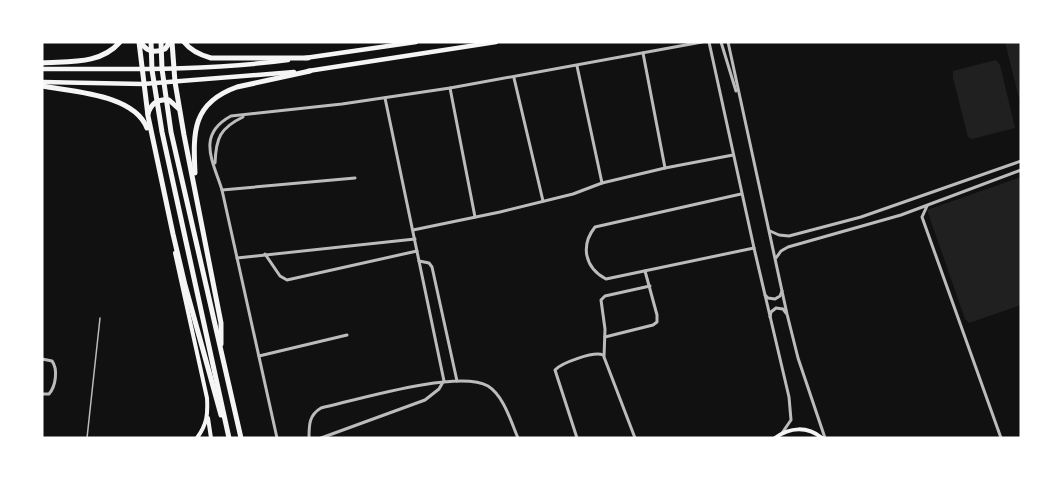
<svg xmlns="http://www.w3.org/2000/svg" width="1063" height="480" viewBox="0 0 1063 480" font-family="Merriweather,serif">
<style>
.green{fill:#202020}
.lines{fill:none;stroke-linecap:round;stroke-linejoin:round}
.service{stroke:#bcbcbc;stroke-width:1.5}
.minor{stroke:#bcbcbc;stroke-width:3}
.tertiary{stroke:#bcbcbc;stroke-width:3}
.secondary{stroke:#f5f5f5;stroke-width:4}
.primary{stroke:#f5f5f5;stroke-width:4.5}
.motorway{stroke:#f5f5f5;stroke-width:5}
</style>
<rect width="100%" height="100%" fill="#111"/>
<g class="green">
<path d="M1005,42H1021V97L1019,98Z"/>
<path d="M996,60L1000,65L1015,128L972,139L968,137L953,78V71Z"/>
<path d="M1021,177V305L969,323L965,319L927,210Z"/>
</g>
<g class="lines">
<path class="service" d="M87,438L100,318"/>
<g class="minor">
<path d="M643,53L665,168"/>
<path d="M577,66L602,183"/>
<path d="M514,78L543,201"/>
<path d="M450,88L475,217"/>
<path d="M385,98L444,381"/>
<path d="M215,163C216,138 220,128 243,117"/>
<path d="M222,190L355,178"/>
<path d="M741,194L595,227C580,246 585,268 606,279L754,248"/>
<path d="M927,206L922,217L1001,438"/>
<path d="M413,230L500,212L573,194L602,183L665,168L733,155"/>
<path d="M265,254L280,276L287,280L417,251"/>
<path d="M237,258L415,239"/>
<path d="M419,261L429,263L432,267L457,381"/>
<path d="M605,337L653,325L657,322V315L645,271"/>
<path d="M259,356L347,335"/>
<path d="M42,359L52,361C58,369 56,386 49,394H42"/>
<path d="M277,438L222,190C213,161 196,135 231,116L342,104L450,88L702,42"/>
<path d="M309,438C309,425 309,415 321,408C356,400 459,369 488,386C504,396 511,422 518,438"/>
<path d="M321,438L425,400L439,389L443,382"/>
<path d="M577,438L555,370C561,363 594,351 603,355"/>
<path d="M635,438L604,357L605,329L601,300L605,296L650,286"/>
</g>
<g class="tertiary">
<path d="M709,42L754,248L789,397L791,420L782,433"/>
<path d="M721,42L736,91"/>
<path d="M728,42L787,314L798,358L825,438"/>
<path d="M770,231L779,235L789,236L861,217L1021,161"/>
<path d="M776,258L781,251L788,247L901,215L1021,170"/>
<path d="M765,295L768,298L775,299L780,296L782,291"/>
<path d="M770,317L771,312L776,308L783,309L786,313"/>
</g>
<g class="secondary">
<path d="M175,253L207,398C208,415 207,424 197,438"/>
<path d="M208,418L211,438"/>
<path d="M775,438C790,427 807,426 822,438"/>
</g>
<g class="primary">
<path d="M305,58L416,42"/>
<path d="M42,69C124,69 206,71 288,60"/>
<path d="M308,71L496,42"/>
<path d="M42,82L143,84L294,72"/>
</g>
<g class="motorway">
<path d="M139,42L148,116L173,234L185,285L221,415"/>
<path d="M141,42C146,52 155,53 165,49L170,42"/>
<path d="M151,42L152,70L162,132L229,438"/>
<path d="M161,42L162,69L171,132L241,438"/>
<path d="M172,42L175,82L184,135L221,323V344"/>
<path d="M184,42C191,51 200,55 211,58H308"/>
<path d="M42,63C69,61 100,65 120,42"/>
<path d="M42,86C73,92 134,94 147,128"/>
<path d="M148,114C151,103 158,99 169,100L179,109"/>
<path d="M195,173C193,132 192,103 237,87L310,71"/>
</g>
</g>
<rect width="1063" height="480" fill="none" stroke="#ffffff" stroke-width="87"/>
</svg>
